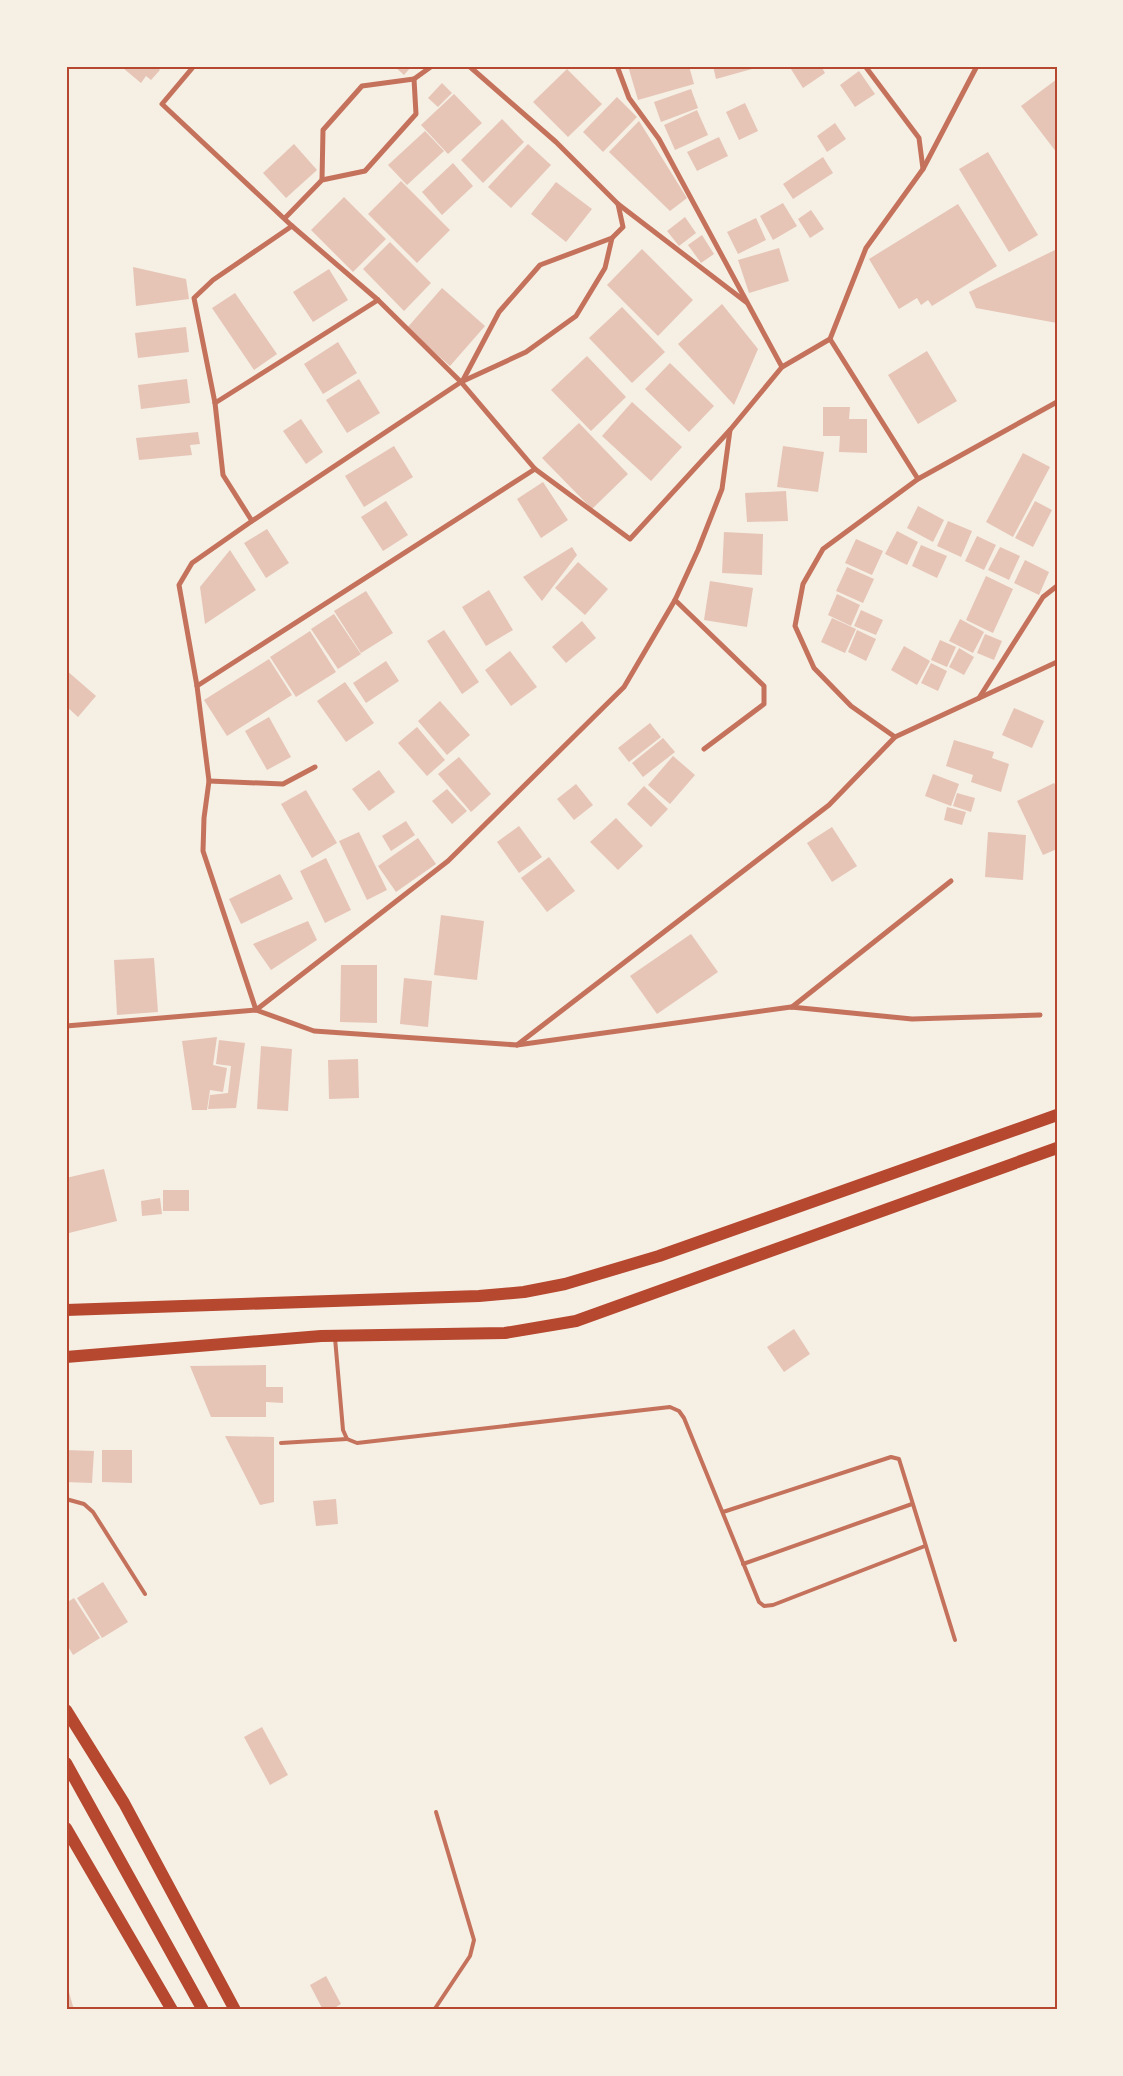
<svg xmlns="http://www.w3.org/2000/svg" width="1123" height="2076" viewBox="0 0 1123 2076" font-family="'Titillium Web',sans-serif">
<style>
.building{fill:#e6c5b7}
.lines{fill:none;stroke-linecap:round;stroke-linejoin:round}
.service{stroke:#c5725c;stroke-width:4}
.minor{stroke:#c5725c;stroke-width:5}
.primary{stroke:#b5482f;stroke-width:12}
.neatline{fill:none;stroke:#b5482f;stroke-width:2}
</style>
<rect width="100%" height="100%" fill="#f6efe4"/>
<g class="building">
<path d="M125,66H155L160,70L151,80L146,76L141,83L123,68Z"/>
<path d="M394,66H412L404,75Z"/>
<path d="M628,66H689L694,84L638,100Z"/>
<path d="M713,66H759V67L716,79Z"/>
<path d="M789,66H821L825,73L803,88Z"/>
<path d="M567,69L602,104L568,137L533,102Z"/>
<path d="M859,71L875,94L855,107L840,85Z"/>
<path d="M1057,79V153L1021,106Z"/>
<path d="M442,83L452,93L438,107L428,98Z"/>
<path d="M691,89L698,108L661,122L654,102Z"/>
<path d="M454,94L482,123L448,154L421,125Z"/>
<path d="M617,97L637,117L603,152L583,132Z"/>
<path d="M745,103L758,131L739,140L726,112Z"/>
<path d="M697,110L708,135L675,150L664,125Z"/>
<path d="M502,119L524,142L483,183L461,160Z"/>
<path d="M639,121L687,198L670,211L609,152Z"/>
<path d="M835,123L846,139L827,152L817,136Z"/>
<path d="M425,131L444,151L407,185L388,165Z"/>
<path d="M719,137L728,156L697,171L687,152Z"/>
<path d="M294,144L317,170L286,198L263,173Z"/>
<path d="M528,144L551,165L511,208L488,187Z"/>
<path d="M988,152L1038,235L1009,252L959,169Z"/>
<path d="M823,157L833,173L793,199L783,184Z"/>
<path d="M453,163L473,186L442,215L422,192Z"/>
<path d="M401,181L450,230L417,263L368,214Z"/>
<path d="M556,182L592,209L566,242L531,214Z"/>
<path d="M344,197L386,239L353,272L311,230Z"/>
<path d="M783,203L797,226L773,240L760,216Z"/>
<path d="M958,204L997,266L932,306L928,300L921,305L917,298L899,309L869,259Z"/>
<path d="M811,210L824,229L810,238L798,219Z"/>
<path d="M685,217L696,233L679,246L667,231Z"/>
<path d="M756,218L766,240L738,254L727,232Z"/>
<path d="M702,235L714,254L701,263L688,245Z"/>
<path d="M390,242L431,283L404,311L363,269Z"/>
<path d="M779,248L789,281L749,293L738,260Z"/>
<path d="M642,249L693,300L658,336L607,285Z"/>
<path d="M1057,249V323L976,308L969,292Z"/>
<path d="M133,267L186,279L189,299L136,306Z"/>
<path d="M329,269L348,300L313,322L293,292Z"/>
<path d="M442,288L485,326L450,366L407,328Z"/>
<path d="M235,293L277,354L254,370L212,308Z"/>
<path d="M722,304L758,349L734,405L678,344Z"/>
<path d="M622,307L665,352L632,383L589,338Z"/>
<path d="M186,327L189,352L138,358L135,333Z"/>
<path d="M338,342L357,373L323,394L304,364Z"/>
<path d="M927,351L957,401L918,424L888,375Z"/>
<path d="M587,356L626,397L591,431L551,390Z"/>
<path d="M670,363L714,406L689,432L645,389Z"/>
<path d="M187,379L190,403L141,409L138,385Z"/>
<path d="M359,379L380,413L347,433L326,400Z"/>
<path d="M632,402L682,447L651,481L602,436Z"/>
<path d="M823,407H850L849,419H867V453L839,452L840,436H823Z"/>
<path d="M301,419L323,452L306,464L283,431Z"/>
<path d="M579,423L628,474L592,509L542,458Z"/>
<path d="M198,432L200,444L190,445L192,455L139,460L136,438Z"/>
<path d="M394,446L413,477L364,507L345,476Z"/>
<path d="M783,446L824,452L818,492L777,487Z"/>
<path d="M1023,453L1050,467L1013,537L986,522Z"/>
<path d="M543,482L568,520L541,538L517,499Z"/>
<path d="M786,491L788,521L747,522L745,493Z"/>
<path d="M386,501L408,535L383,551L361,517Z"/>
<path d="M1035,501L1052,510L1033,547L1015,538Z"/>
<path d="M918,506L944,520L933,542L907,528Z"/>
<path d="M948,521L972,531L961,557L937,546Z"/>
<path d="M267,529L289,563L266,578L244,543Z"/>
<path d="M897,531L918,542L907,565L885,554Z"/>
<path d="M724,532L763,534L762,575L722,573Z"/>
<path d="M977,536L996,545L984,570L965,561Z"/>
<path d="M856,539L883,551L872,575L845,563Z"/>
<path d="M921,545L947,556L937,578L912,566Z"/>
<path d="M572,547L577,555L542,601L523,577Z"/>
<path d="M1000,547L1020,556L1009,580L988,570Z"/>
<path d="M230,550L256,590L205,624L200,587Z"/>
<path d="M1025,560L1049,572L1039,595L1014,583Z"/>
<path d="M578,562L608,589L585,615L555,588Z"/>
<path d="M847,567L874,579L863,603L836,591Z"/>
<path d="M986,576L1013,589L993,633L966,620Z"/>
<path d="M710,581L753,588L747,627L704,620Z"/>
<path d="M489,590L513,630L486,646L462,607Z"/>
<path d="M366,591L393,633L361,653L334,611Z"/>
<path d="M837,594L860,605L851,626L828,615Z"/>
<path d="M861,610L883,620L876,635L854,626Z"/>
<path d="M334,614L361,654L338,669L311,629Z"/>
<path d="M832,618L856,629L845,653L821,642Z"/>
<path d="M960,619L984,632L973,653L949,641Z"/>
<path d="M582,621L596,638L566,663L552,647Z"/>
<path d="M444,630L479,682L462,694L427,641Z"/>
<path d="M857,630L876,639L866,661L848,652Z"/>
<path d="M310,631L336,672L296,697L270,657Z"/>
<path d="M985,634L1002,641L994,660L977,653Z"/>
<path d="M940,640L956,647L947,667L931,660Z"/>
<path d="M904,646L930,661L917,685L891,670Z"/>
<path d="M959,648L974,657L964,675L949,667Z"/>
<path d="M510,651L537,687L511,706L485,670Z"/>
<path d="M269,659L292,695L227,736L204,700Z"/>
<path d="M386,661L399,681L366,703L353,683Z"/>
<path d="M931,663L947,671L938,691L921,683Z"/>
<path d="M66,670L96,696L78,717L66,706Z"/>
<path d="M345,682L374,723L346,742L317,701Z"/>
<path d="M440,701L470,735L447,755L418,721Z"/>
<path d="M1014,708L1044,721L1032,748L1002,735Z"/>
<path d="M269,717L291,757L267,770L245,731Z"/>
<path d="M650,723L661,737L629,762L618,748Z"/>
<path d="M417,727L445,760L427,776L398,743Z"/>
<path d="M663,738L675,752L643,777L632,763Z"/>
<path d="M954,740L994,752L992,758L1009,764L1001,792L971,782L973,775L946,766Z"/>
<path d="M673,756L695,775L670,804L648,785Z"/>
<path d="M459,757L491,794L471,812L438,774Z"/>
<path d="M379,770L395,792L369,811L352,789Z"/>
<path d="M933,774L959,784L951,806L925,796Z"/>
<path d="M1054,783L1057,788V849L1043,855L1017,801Z"/>
<path d="M576,784L593,805L574,820L557,799Z"/>
<path d="M644,786L668,809L651,827L627,804Z"/>
<path d="M447,789L467,811L452,824L432,801Z"/>
<path d="M306,790L337,843L312,858L281,804Z"/>
<path d="M957,793L975,798L971,812L953,806Z"/>
<path d="M947,807L966,812L962,825L944,820Z"/>
<path d="M616,818L643,846L618,870L590,842Z"/>
<path d="M406,821L415,835L391,851L382,836Z"/>
<path d="M519,826L542,857L519,873L497,842Z"/>
<path d="M832,827L857,866L832,882L807,843Z"/>
<path d="M359,832L387,890L367,900L339,841Z"/>
<path d="M988,832L1026,835L1023,880L985,877Z"/>
<path d="M418,838L436,864L396,892L378,866Z"/>
<path d="M549,857L575,891L547,912L521,878Z"/>
<path d="M326,858L351,910L325,923L300,871Z"/>
<path d="M280,874L293,899L241,924L229,899Z"/>
<path d="M441,915L484,921L477,980L434,975Z"/>
<path d="M308,921L317,940L271,970L253,944Z"/>
<path d="M691,934L718,972L657,1014L630,976Z"/>
<path d="M154,958L158,1012L117,1015L114,960Z"/>
<path d="M341,965H377V1023L340,1022Z"/>
<path d="M404,978L432,981L428,1027L400,1024Z"/>
<path d="M217,1037L213,1065L227,1068L223,1092L210,1090L207,1110H192L182,1041Z"/>
<path d="M219,1040L245,1043L236,1108L208,1109L210,1095L228,1093L231,1066L216,1064Z"/>
<path d="M261,1046L292,1049L288,1111L257,1109Z"/>
<path d="M358,1059L359,1098L329,1099L328,1060Z"/>
<path d="M104,1169L117,1221L69,1233L66,1222V1178Z"/>
<rect x="163" y="1190" width="26" height="21"/>
<path d="M160,1198L162,1214L142,1216L141,1201Z"/>
<path d="M794,1329L810,1354L784,1372L767,1347Z"/>
<path d="M266,1365V1387H283V1403L266,1402V1417H211L190,1366Z"/>
<path d="M225,1436L274,1437V1502L260,1505Z"/>
<path d="M66,1450L94,1451L92,1483L66,1482Z"/>
<path d="M102,1450H132V1483L102,1482Z"/>
<path d="M336,1499L338,1524L316,1526L313,1501Z"/>
<path d="M103,1582L128,1622L102,1638L77,1598Z"/>
<path d="M74,1598L100,1638L73,1655L66,1643V1603Z"/>
<path d="M262,1727L288,1775L270,1785L244,1737Z"/>
<path d="M326,1976L341,2004L331,2010H323L310,1985Z"/>
<path d="M67,1985L74,2010H66Z"/>
</g>
<g class="lines">
<g class="service">
<path d="M335,1338L343,1430L347,1439L357,1443L670,1407L679,1411L684,1418L759,1602L764,1606L773,1605L925,1546"/>
<path d="M281,1443L347,1439"/>
<path d="M66,1499L84,1504L93,1512L145,1594"/>
<path d="M723,1512L891,1457L899,1459L955,1640"/>
<path d="M743,1564L912,1504"/>
<path d="M434,2010L470,1956L474,1940L436,1812"/>
</g>
<g class="minor">
<path d="M194,66L162,104L292,226L378,300L461,382L535,469L630,539L730,430"/>
<path d="M469,66L556,142L618,204L623,227L612,238L605,268L576,316L526,352L461,382L252,521L192,563L179,585L197,686L209,781L204,818L203,851L256,1010L448,861L624,687L675,600L698,550L722,489L730,430L782,367L830,339L866,248L923,169L919,138L865,66"/>
<path d="M617,66L629,98L659,139L782,367"/>
<path d="M923,169L977,66"/>
<path d="M322,180L323,130L362,86L414,79"/>
<path d="M618,204L746,302"/>
<path d="M285,218L322,180L365,171L416,114L414,79L432,66"/>
<path d="M830,339L918,479"/>
<path d="M462,382L499,312L540,265L612,238"/>
<path d="M1057,402L918,479L823,549L803,584L795,626L814,668L851,706L895,737L1057,662"/>
<path d="M215,403L378,300"/>
<path d="M252,521L223,475L215,403L194,298L213,280L292,226"/>
<path d="M675,600L764,686V704L704,749"/>
<path d="M197,686L535,469"/>
<path d="M979,698L1043,597L1057,586"/>
<path d="M209,781L283,784L315,767"/>
<path d="M792,1007L951,881"/>
<path d="M66,1026L256,1010L314,1031L517,1045L791,1007L912,1019L1040,1015"/>
<path d="M517,1045L829,805L895,737"/>
</g>
<g class="primary">
<path d="M66,1310L479,1296L524,1292L565,1284L659,1256L1057,1115"/>
<path d="M66,1357L321,1336L505,1333L576,1321L1057,1148"/>
<path d="M66,1710L124,1803L235,2010"/>
<path d="M66,1763L203,2010"/>
<path d="M66,1828L172,2010"/>
</g>
</g>
<rect width="1123" height="2076" fill="none" stroke="#f6efe4" stroke-width="135"/>
<rect x="68" y="68" width="988" height="1940" class="neatline"/>
</svg>
